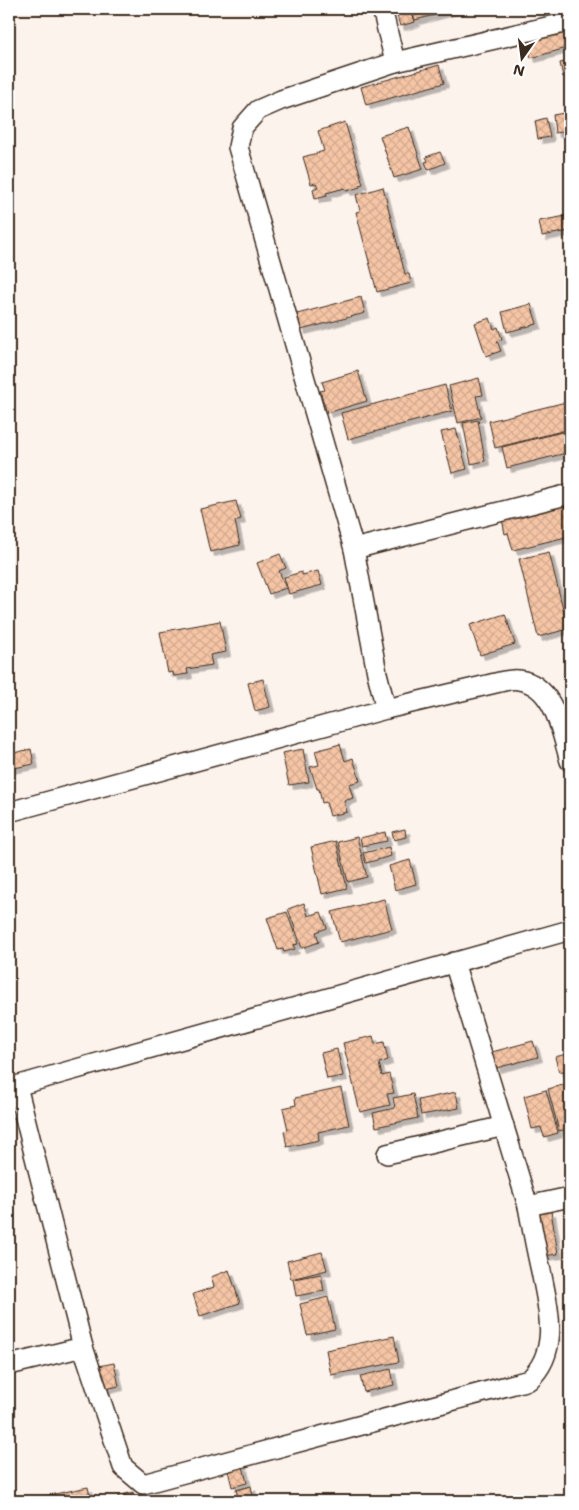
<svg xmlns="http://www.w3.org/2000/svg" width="579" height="1510" viewBox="0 0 579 1510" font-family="'Shantell Sans',sans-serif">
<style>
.building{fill:url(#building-cross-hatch);stroke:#3b2a1e;filter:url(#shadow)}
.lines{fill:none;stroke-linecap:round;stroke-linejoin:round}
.minor-casing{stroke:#3b2a1e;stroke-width:22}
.minor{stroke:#fff;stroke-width:19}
</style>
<defs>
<pattern id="building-cross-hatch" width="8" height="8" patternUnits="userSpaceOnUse" patternTransform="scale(1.25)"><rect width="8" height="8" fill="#f5c5a5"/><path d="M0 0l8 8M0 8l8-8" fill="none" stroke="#d3a98e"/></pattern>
<filter id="shadow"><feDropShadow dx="4.5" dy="4.5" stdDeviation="0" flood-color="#0004"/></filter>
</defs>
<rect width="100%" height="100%" fill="#fdf3ed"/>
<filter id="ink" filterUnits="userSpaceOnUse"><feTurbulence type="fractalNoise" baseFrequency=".02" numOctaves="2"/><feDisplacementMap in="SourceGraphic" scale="10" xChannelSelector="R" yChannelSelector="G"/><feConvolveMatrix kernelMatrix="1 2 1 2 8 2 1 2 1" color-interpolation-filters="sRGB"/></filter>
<g filter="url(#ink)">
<g class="building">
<path d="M395,9H411L415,22L400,26Z"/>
<path d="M411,9H458L415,20Z"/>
<path d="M570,29V47L531,58L526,41Z"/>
<path d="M570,61V75L563,77L560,63Z"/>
<path d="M439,65L444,83L366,105L361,87Z"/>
<path d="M570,112V131L555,133L553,115Z"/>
<path d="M546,118L550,137L538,139L535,121Z"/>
<path d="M345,122L363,184L359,185L360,187L347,191L345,188L326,193L327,196L315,199L313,189L318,187L316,183L311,184L303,157L324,151L318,131Z"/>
<path d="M409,127L423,169L394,178L380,136Z"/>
<path d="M440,152L445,163L428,170L425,162L428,161L426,157Z"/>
<path d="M383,187L405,274H409L411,283L377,292L356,212L360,211L356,195Z"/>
<path d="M566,216L569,231L542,236L539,221Z"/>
<path d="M361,297L365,313L301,330L297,314Z"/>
<path d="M531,304L537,324L507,332L502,312Z"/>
<path d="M490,318L494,329L498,327L502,339L497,341L501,351L486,356L475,323Z"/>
<path d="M358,371L367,401L327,413L320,391L325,390L322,382Z"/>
<path d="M479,378L483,395L476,396L481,417L458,423L449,386Z"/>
<path d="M445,385L452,411L348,439L341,413Z"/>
<path d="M566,402L570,419V429L495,448L489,421Z"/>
<path d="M478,420L485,461L471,464L463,423Z"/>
<path d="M456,429L467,469L452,473L441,432Z"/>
<path d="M570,430V452L507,468L502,447Z"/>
<path d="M570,499V536L513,550L508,533L505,534L502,519Z"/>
<path d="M236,501L241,519L235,521L240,545L210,552L200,509Z"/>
<path d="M549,552L568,629L538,637L519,559Z"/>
<path d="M280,554L286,568L279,571L286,588L269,594L257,563Z"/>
<path d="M318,571L322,585L289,594L284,577L302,572V575Z"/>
<path d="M505,614L515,644L480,655L470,625Z"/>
<path d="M220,621L226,652L210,655L212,665L187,669L188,674L174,676L173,672L168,673L160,632Z"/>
<path d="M263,679L270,707L255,711L248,683Z"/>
<path d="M340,744L345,761L353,758L360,781L349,784L353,798L344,801L347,812L330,816L326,802L322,803L319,789H317L310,767L319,765L315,751Z"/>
<path d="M31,749L34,764L9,769V754Z"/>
<path d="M303,749L309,782L289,785L282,753Z"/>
<path d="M405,829L406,837L394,840L392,832Z"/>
<path d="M385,832L387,841L362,846L360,838Z"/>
<path d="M357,837L367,877L348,882L338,842Z"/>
<path d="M336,841L347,888L322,894L311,847Z"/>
<path d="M389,847L391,856L366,863L363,853Z"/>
<path d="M410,860L416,884L395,890L389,866Z"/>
<path d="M384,899L392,929L340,942L332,912Z"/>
<path d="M304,903L308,916L321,912L327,928L316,932L319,942L302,948L288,909Z"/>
<path d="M287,912L298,944L293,945L295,949L284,952L283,949L278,950L267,918Z"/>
<path d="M373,1036L375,1044L384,1042L388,1060L379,1063L382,1076L389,1074L394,1093L387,1094L390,1105L360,1112L343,1043Z"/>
<path d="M533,1041L538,1057L496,1068L492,1052Z"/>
<path d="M337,1049L343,1076L327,1079L321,1053Z"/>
<path d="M570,1053V1069L559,1072L555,1057Z"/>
<path d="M567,1084L570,1096V1128L559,1131L548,1089Z"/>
<path d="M341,1088L349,1125L318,1132L319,1140L287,1147L284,1131L288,1130L283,1108L296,1105L295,1098Z"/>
<path d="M546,1090L558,1133L544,1137L541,1127L532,1129L524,1096Z"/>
<path d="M456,1092L459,1108L421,1115L418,1100Z"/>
<path d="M413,1094L418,1118L376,1127L373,1113L395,1108L393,1098Z"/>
<path d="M551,1211L558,1254L542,1256L534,1214Z"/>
<path d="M322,1252L327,1270L291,1279L287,1261Z"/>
<path d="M229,1270L240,1303L200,1316L193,1294L214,1287L211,1277Z"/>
<path d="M321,1274L324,1291L296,1296L293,1279Z"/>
<path d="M328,1297L335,1329L307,1335L300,1304Z"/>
<path d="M394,1336L399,1362L331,1375L326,1350Z"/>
<path d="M114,1363L119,1386L105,1389L99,1366Z"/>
<path d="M391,1369L394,1385L364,1392L360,1376Z"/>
<path d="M242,1462L247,1483L232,1487L227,1466Z"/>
<path d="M251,1486L254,1501H239L236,1490Z"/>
<path d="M88,1487L91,1501H22Z"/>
<path d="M133,1492L136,1501H119L118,1496Z"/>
</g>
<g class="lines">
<g class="minor-casing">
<g id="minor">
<path d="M382,9L395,62"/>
<path d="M560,24L395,62L281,100L258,110L242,128L238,147L354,549L570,494"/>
<path d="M386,709L504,681C509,680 515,679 519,680C555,685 561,732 570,761"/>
<path d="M9,812L386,709L377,673L354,549"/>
<path d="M454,962L528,1206L570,1197"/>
<path d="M9,1088L570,930"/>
<path d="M387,1154L504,1126"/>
<path d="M83,1347L123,1467L143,1484L529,1380C561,1350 548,1308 541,1271C536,1249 532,1228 528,1206"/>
<path d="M9,1365L83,1347L17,1086"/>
</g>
</g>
<use href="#minor" class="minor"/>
</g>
</g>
<rect width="579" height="1510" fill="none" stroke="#fff" stroke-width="30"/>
<rect x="15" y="15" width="549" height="1480" fill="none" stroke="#3b2a1e" stroke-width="2" filter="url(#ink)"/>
<g transform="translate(522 58) rotate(194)" stroke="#ffffff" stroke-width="4" paint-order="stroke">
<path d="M0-4L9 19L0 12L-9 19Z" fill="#3b2a1e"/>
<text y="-8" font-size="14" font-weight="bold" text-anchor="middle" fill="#3b2a1e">N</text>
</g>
</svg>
